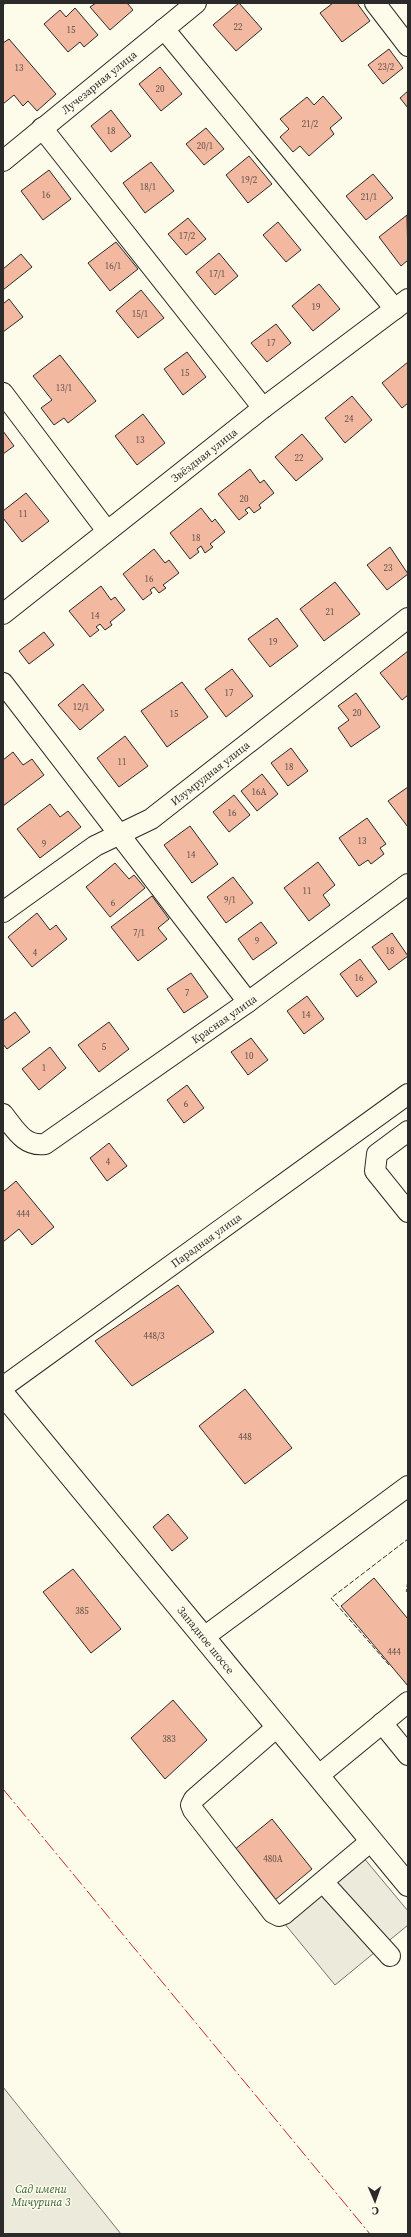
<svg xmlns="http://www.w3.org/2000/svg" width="411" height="2237" viewBox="0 0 411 2237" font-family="'Source Serif 4',serif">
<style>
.green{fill:#ecebdb;stroke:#74746e}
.parking{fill:#eceadb;stroke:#74746e}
.building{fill:#f2b8a0;stroke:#2b2b2b}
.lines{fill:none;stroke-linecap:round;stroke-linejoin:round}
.minor-casing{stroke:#2b2b2b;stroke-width:22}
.major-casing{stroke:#2b2b2b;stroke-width:24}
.path{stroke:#6a6964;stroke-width:2.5;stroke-dasharray:3 2;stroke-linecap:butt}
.minor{stroke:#fdfbea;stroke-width:20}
.major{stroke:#fdfbea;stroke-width:22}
.fence{stroke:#2b2b2b;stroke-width:1;stroke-dasharray:5 2;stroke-linecap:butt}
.power{stroke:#c62828;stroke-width:1;stroke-dasharray:14 3 2 3;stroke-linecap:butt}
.labels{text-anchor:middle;stroke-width:3;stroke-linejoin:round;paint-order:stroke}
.number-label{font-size:9px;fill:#5d4e48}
.street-label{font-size:11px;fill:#2b2b2b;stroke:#fdfbea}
.park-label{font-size:11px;font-style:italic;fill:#34623c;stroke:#fdfbea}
</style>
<rect width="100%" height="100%" fill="#fdfbea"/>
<path class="green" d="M3,2087L121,2234H3Z"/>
<path class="parking" d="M363,1857L408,1911V1925L335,1985L284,1923Z"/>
<g class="building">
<path d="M96,3H127L133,10L110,30L90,7Z"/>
<path d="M239,3L262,29L236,51L213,25Z"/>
<path d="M333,3H357L370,21L342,42L320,13Z"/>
<path d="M75,8L98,35L84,47L80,42L68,52L44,24L60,10L66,17Z"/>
<path d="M9,39L56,94L37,111L28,101L23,106L14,95L3,104V43Z"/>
<path d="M389,49L403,68L383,84L368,65Z"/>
<path d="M160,67L182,94L161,111L139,84Z"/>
<path d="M408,91V108L400,98Z"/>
<path d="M323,96L342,118L330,128L334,134L309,156L300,146L293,152L280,137L289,129L280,119L307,97L314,105Z"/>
<path d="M111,110L131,136L111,152L91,126Z"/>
<path d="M206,128L224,149L204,165L186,144Z"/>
<path d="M249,156L272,184L248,203L226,175Z"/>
<path d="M151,162L174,191L145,213L123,183Z"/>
<path d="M49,170L71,199L43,220L21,191Z"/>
<path d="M373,174L393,198L366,220L346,196Z"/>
<path d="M407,215L408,260L401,266L379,237Z"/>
<path d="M188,218L206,239L186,255L168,234Z"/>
<path d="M278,222L301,250L286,262L263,235Z"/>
<path d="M116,242L138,269L110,291L88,263Z"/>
<path d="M219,253L238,276L215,295L196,272Z"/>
<path d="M21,254L32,267L3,290V269Z"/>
<path d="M319,284L340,309L313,331L292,306Z"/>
<path d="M141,290L164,318L138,338L116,311Z"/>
<path d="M9,299L23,317L3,332V304Z"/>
<path d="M276,324L291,343L267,362L251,343Z"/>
<path d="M187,352L206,377L183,395L164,369Z"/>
<path d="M60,355L96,401L68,423L64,418L54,425L41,408L52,400L33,376Z"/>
<path d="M408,362V403L402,408L382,383Z"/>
<path d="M352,396L372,420L345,443L325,418Z"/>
<path d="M143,414L165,443L137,465L115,436Z"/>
<path d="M3,431L14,446L3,454Z"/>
<path d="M302,434L323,459L296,481L275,457Z"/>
<path d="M250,469L260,483L264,480L274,493L259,505L261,508L254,513L249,507L245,510L248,513L239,520L218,494Z"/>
<path d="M26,493L49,521L22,542L3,518V511Z"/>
<path d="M201,508L212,522L215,519L225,532L210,544L213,547L205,553L201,546L197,549L199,552L190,559L170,533Z"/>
<path d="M390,547L408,574L387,590L367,565Z"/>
<path d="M154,549L165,563L169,560L179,573L163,585L166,588L159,593L154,587L150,590L152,593L143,600L123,574Z"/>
<path d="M335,582L360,614L324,641L300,609Z"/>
<path d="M101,586L111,600L115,597L125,610L110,622L112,625L105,630L100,624L96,627L99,630L90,637L69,611Z"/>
<path d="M277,618L298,646L270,667L248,639Z"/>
<path d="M44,632L54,645L29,664L19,651Z"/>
<path d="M408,651V695L402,700L380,673Z"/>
<path d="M232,669L253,696L226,717L205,689Z"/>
<path d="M182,682L208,717L167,747L141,711Z"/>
<path d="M83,684L104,710L80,730L58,705Z"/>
<path d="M356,693L380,727L351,747L338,728L349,720L338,706Z"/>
<path d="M125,736L148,766L119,787L97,758Z"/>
<path d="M291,748L308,771L288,786L271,763Z"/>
<path d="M13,752L23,765L32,759L44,775L3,806V760Z"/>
<path d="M262,774L278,794L257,811L241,791Z"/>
<path d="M408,787V827L388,801Z"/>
<path d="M234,795L250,815L229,832L213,812Z"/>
<path d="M50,804L60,817L68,811L81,827L40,858L17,829Z"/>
<path d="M367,818L386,844L380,848L384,854L371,864L368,860L359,866L339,838Z"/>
<path d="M190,826L218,864L192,883L164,845Z"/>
<path d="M318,862L335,885L323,895L330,905L309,921L284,888Z"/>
<path d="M115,863L129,879L134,875L145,888L110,917L86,887Z"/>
<path d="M233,877L253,903L226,923L207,897Z"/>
<path d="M152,896L169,919L158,928L167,939L138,961L111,927Z"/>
<path d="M37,913L50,930L56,925L67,939L32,967L8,937Z"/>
<path d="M261,922L277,943L253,960L238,939Z"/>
<path d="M392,933L408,956L389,970L372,947Z"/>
<path d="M360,959L377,982L357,997L340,974Z"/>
<path d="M191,973L208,997L184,1013L167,989Z"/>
<path d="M307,996L324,1019L304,1034L287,1011Z"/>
<path d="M15,1012L30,1032L7,1049L3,1044V1021Z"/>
<path d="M109,1022L129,1049L99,1072L78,1045Z"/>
<path d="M251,1038L268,1060L248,1075L231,1052Z"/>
<path d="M50,1047L66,1068L39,1090L22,1069Z"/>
<path d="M187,1085L204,1108L184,1123L167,1100Z"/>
<path d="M109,1143L127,1166L107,1181L90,1158Z"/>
<path d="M16,1181L54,1227L32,1245L19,1229L3,1242V1192Z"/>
<path d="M178,1285L214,1332L132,1386L95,1341Z"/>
<path d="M245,1389L292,1448L245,1484L199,1426Z"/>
<path d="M168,1514L188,1538L172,1551L153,1527Z"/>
<path d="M73,1569L121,1629L91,1653L43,1592Z"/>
<path d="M374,1578L408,1619V1686L341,1606Z"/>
<path d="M173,1700L207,1740L165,1779L131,1738Z"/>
<path d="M272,1819L312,1869L275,1900L234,1850Z"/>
</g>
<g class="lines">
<g class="minor-casing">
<g id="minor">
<path d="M375,3L408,46"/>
<path d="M164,29L395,309"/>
<path d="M42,128L263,408"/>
<path d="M3,161L196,3"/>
<path d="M3,393L107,531"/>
<path d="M3,614L263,408L408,299"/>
<path d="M3,683L248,1002"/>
<path d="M3,912L95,846L151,819L408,618"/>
<path d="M3,1114C15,1129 24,1147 45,1144L248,1002L408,884"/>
<path d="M408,1131L377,1154L375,1171L408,1212"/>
<path d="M3,1387L408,1094"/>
<path d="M204,1637L408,1486"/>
<path d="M382,1723L408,1755"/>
<path d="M277,1727L194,1799L191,1805L193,1810L273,1913L279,1916L284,1914L371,1841"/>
<path d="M318,1776L408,1702"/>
<path d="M323,1882L390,1956"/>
</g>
</g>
<g class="major-casing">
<path id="major" d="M3,1394L408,1885"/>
</g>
<g class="path">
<path d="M3,4L5,3"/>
<path d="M407,1592L408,1584"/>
</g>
<use href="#minor" class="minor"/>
<use href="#major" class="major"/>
<path class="fence" d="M389,1665L331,1598L408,1539"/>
<path class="power" d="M3,1789L370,2234"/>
</g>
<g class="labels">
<g class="number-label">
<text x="238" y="30">22</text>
<text x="71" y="33">15</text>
<text x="386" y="70">23/2</text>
<text x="19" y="71">13</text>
<text x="160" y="92">20</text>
<text x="310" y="127">21/2</text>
<text x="111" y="134">18</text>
<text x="205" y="149">20/1</text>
<text x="249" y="183">19/2</text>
<text x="148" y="190">18/1</text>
<text x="46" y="198">16</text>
<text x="369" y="200">21/1</text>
<text x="187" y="239">17/2</text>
<text x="113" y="269">16/1</text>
<text x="217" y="277">17/1</text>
<text x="316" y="310">19</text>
<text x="140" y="317">15/1</text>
<text x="271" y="346">17</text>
<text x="185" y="376">15</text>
<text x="64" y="391">13/1</text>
<text x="349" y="422">24</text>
<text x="140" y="443">13</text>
<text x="299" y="461">22</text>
<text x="244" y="502">20</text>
<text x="23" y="517">11</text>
<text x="196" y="541">18</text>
<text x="388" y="571">23</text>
<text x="149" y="582">16</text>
<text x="330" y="615">21</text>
<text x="95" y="619">14</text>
<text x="273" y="645">19</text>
<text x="229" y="696">17</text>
<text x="81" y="710">12/1</text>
<text x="357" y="716">20</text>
<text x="174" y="717">15</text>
<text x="122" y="765">11</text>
<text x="289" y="770">18</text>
<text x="259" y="795">16А</text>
<text x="232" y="816">16</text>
<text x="362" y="844">13</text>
<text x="44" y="847">9</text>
<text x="191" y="858">14</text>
<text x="307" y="894">11</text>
<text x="230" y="903">9/1</text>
<text x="113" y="906">6</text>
<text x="139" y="936">7/1</text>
<text x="257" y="944">9</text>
<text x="390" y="954">18</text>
<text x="35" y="956">4</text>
<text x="359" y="981">16</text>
<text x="187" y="996">7</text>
<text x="306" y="1018">14</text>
<text x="104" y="1050">5</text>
<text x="249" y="1059">10</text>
<text x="44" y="1071">1</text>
<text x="186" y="1107">6</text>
<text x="108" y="1165">4</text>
<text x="23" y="1217">444</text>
<text x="154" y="1339">448/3</text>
<text x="245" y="1440">448</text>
<text x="82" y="1614">385</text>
<text x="394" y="1655">444</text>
<text x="169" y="1742">383</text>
<text x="273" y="1862">480А</text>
</g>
<g class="street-label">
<text transform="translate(99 82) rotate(-39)" y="4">Лучезарная улица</text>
<text transform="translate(204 455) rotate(-38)" y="4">Звёздная улица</text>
<text transform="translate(210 773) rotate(-38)" y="4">Изумрудная улица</text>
<text transform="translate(224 1019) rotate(-35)" y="4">Красная улица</text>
<text transform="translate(206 1240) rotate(-36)" y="4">Парадная улица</text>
<text transform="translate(206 1640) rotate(51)" y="4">Западное шоссе</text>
</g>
<g class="park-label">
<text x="41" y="2193">Сад имени<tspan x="41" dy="13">Мичурина 3</tspan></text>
</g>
</g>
<rect width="411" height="2237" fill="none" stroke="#2b2b2b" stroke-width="8"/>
<g transform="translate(375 2201) rotate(178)" stroke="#fdfbea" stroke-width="3" paint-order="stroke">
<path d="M0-3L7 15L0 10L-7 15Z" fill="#2b2b2b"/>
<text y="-6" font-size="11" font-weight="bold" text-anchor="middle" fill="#2b2b2b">С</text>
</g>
</svg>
